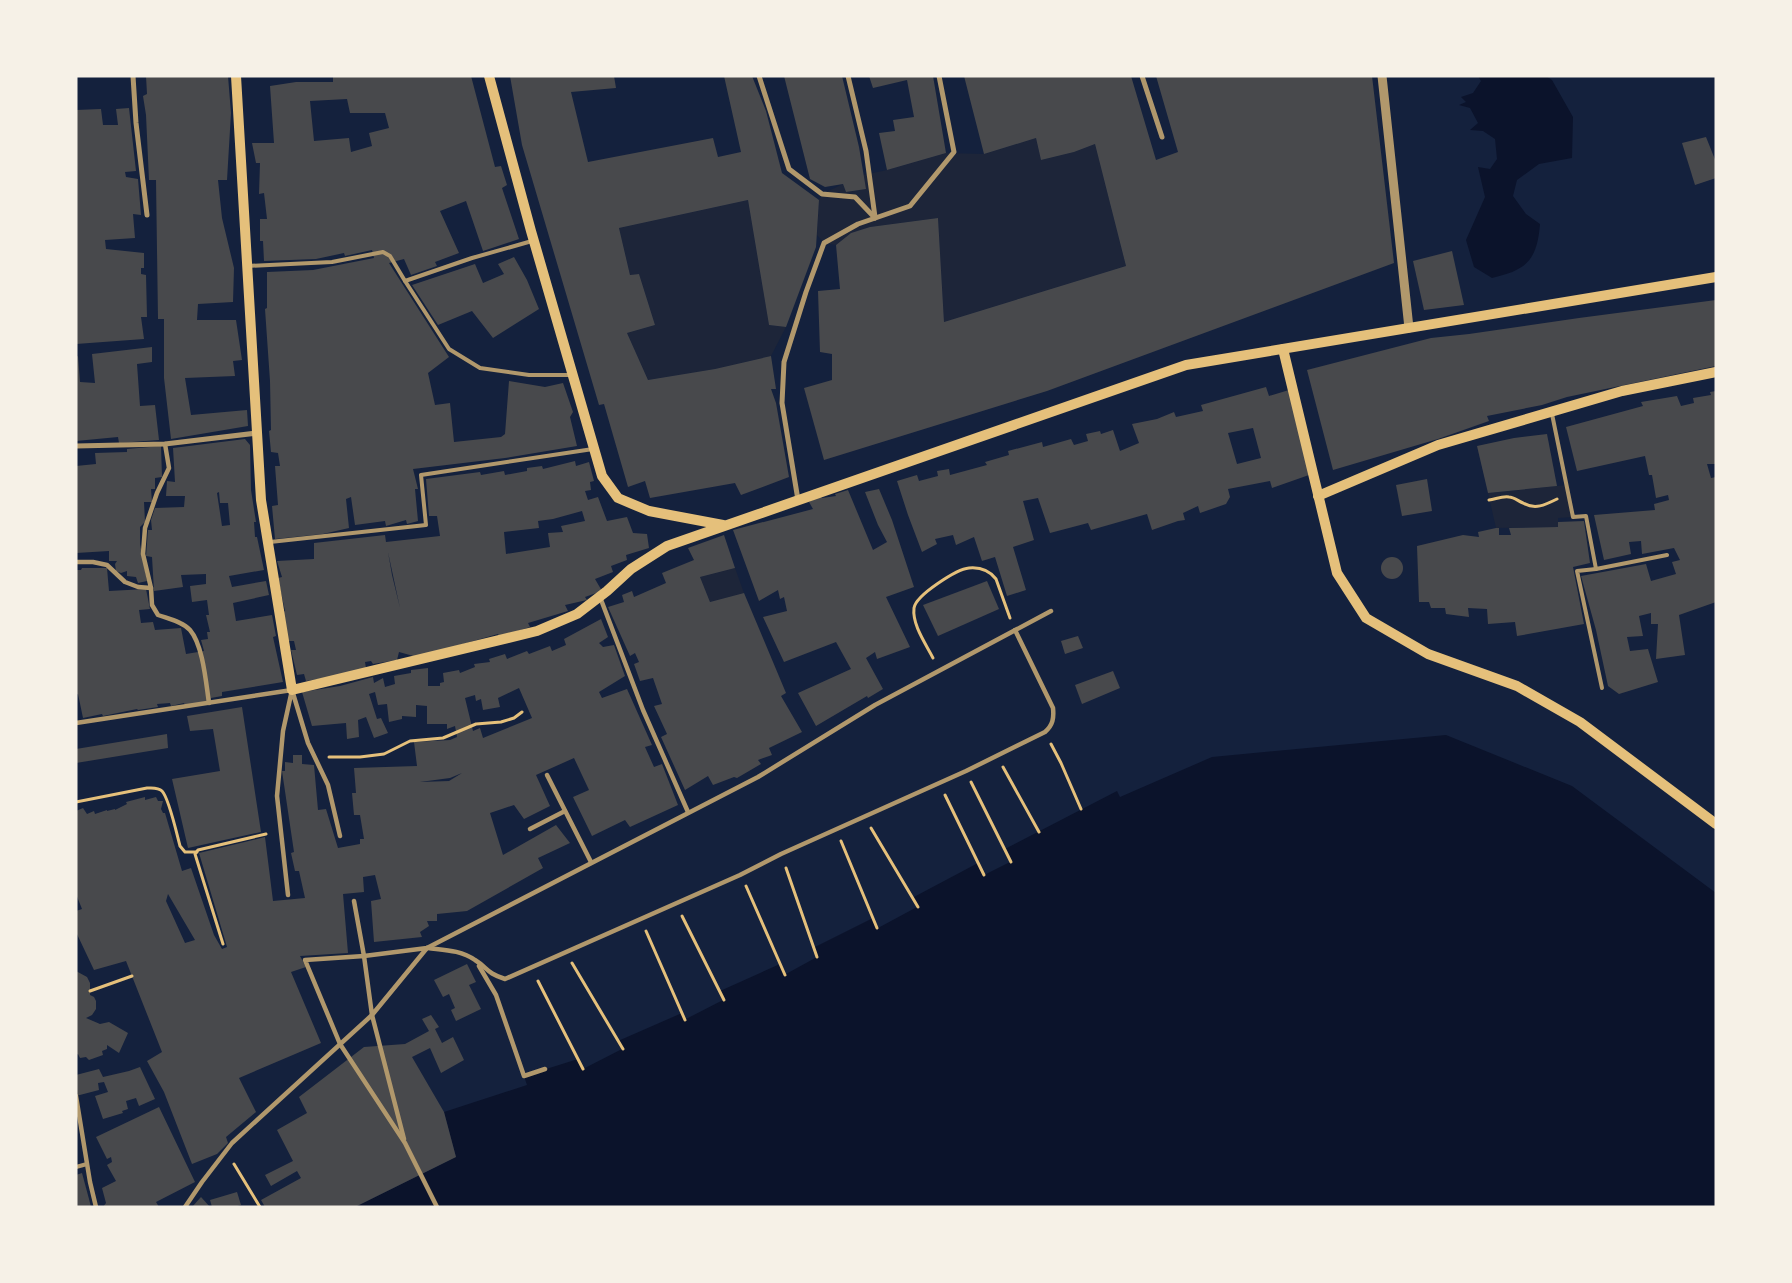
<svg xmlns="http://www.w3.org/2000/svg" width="1792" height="1283" viewBox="0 0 1792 1283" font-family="Helvetica,sans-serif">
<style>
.green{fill:#1d2539}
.water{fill:#0b132b}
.building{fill:#48494c;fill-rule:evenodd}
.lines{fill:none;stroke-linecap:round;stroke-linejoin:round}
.path{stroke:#e5c07b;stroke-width:3}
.service{stroke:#b1986c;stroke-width:4}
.pedestrian{stroke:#b1986c;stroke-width:4.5}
.minor{stroke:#b1986c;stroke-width:5}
.tertiary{stroke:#b1986c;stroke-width:9}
.secondary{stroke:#e5c07b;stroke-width:10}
</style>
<rect width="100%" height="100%" fill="#14213d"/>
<g class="green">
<path d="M1036,138L1041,160L1074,152L1095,144L1126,266L944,322L938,218L870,227L851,233L836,245L824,243L817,235L819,200L822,194L843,184L846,192L865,189L863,175L887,170L946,153L984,154Z"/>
<path d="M748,200L769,325L786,327L771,356L715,369L648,380L627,333L655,325L639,274L630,275L619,228Z"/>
<path d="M1567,485L1573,517L1558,518V527L1496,528L1488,493Z"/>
<path d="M735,568L744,593L710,602L700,577Z"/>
</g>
<g class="water">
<path d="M1478,76H1546L1552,80L1573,117L1572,158L1539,164L1517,180L1513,196L1526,214L1540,224C1537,260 1527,270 1492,278L1474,267L1466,240L1485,197L1478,167L1490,169L1497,159L1495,139L1483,131L1470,130L1478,123L1470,108L1459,105L1466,102L1461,97L1473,93L1481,81Z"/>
<path d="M1446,735L1572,786L1716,893V1207H355L456,1157L444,1112L527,1085L524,1076L578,1059L583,1069L622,1049L618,1041L682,1013L686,1019L723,1000L720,991L780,964L786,974L817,957L813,948L873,918L878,928L917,907L912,898L978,863L984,875L1010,862L1003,850L1117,791L1120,797L1212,757Z"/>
</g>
<g class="building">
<path d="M146,76H228L231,113L227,180H218L222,218L234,268L233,302L198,304L197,320H236L242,360L233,361L235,376L185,378L191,415L247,410L248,426L171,439L164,378V319H158L156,180H149L146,115L143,96L147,94Z"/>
<path d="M333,76H471L495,167L501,166L507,185L502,188L519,239L483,251L466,201L440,211L459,253L435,262L437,266L411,275L404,259L389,263L449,357L428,373L435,405L450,403L454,442L501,437L505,434L509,381L545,387L563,383L573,412L570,417L577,446L505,458L413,469L418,489H415L418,521L407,524L406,520L386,526L385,521L355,525L351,497L346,499L349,528L323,534L275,539L272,506L278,505L275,466H280L278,453L271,452L269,431L271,430L270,381L265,309L267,308V272L313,270L374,258L372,250L345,256L344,253L316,259L264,261L263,241H260V219H267L264,193L259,194L260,163H256L252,143H274L270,86L296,82H333ZM347,99L350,113H385L389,128L369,133L372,146L351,152L349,138L314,141L310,101Z"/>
<path d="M510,76H614L616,88L571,92L588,162L713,138L718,157L741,152L724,76H752L766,111L782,173L819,200L816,247L786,327L769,325L748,200L619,228L630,275L639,274L655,325L627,333L648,380L715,369L771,356L776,389H771L776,403L789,477L741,495L735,483L650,498L645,481L628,487L604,404L599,405L522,145Z"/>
<path d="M784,76H842L859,147L866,189L846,192L843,184L825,187L810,179Z"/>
<path d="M869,76H933L946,153L887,170L879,133L895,131L893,120L914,117L907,80L873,88Z"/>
<path d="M964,76H1131L1156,160L1178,152L1156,76H1372L1394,263L1047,391L824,460L804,388L832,380V354L820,352L818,291L840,289L836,245L851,233L870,227L938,218L944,322L1126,266L1095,144L1074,152L1041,160L1036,138L984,154Z"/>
<path d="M129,108L136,171L125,172L126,177L138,179L141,215L133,214L135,238L105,240L106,249L144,253V268H141V274L146,275L147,317H141L144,339L76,344V110L101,109L103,125H118L116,109Z"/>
<path d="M1706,137L1716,162V178L1695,185L1682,143Z"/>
<path d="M1452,251L1464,305L1424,310L1413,261Z"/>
<path d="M514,257L527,280L539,309L493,338L472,311L438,325L412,285L475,264L483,283L504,274L498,264Z"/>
<path d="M1716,300V366L1567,397L1542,405L1487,416L1489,421L1438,439L1333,470L1307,370L1431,338L1469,334L1579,318Z"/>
<path d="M152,347V362L137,364L140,406L155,405L159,440L119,443L118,437L76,441V357L78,356L80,382L95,383L92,354Z"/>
<path d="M1266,387L1269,396L1289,390L1309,475L1272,488L1270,481L1228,489L1230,497L1226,504L1200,513L1198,506L1183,513L1185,520L1178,521L1152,530L1147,514L1091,530L1088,523L1050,533L1038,498L1023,501L1034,540L1013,547L1026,590L1007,596L995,557L982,561L974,537L956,545L953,535L935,539L937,544L922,552L908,515L897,481L917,475L919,481L938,476L937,471L949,469L950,475L987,465L985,462L1009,455L1008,451L1042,442L1043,447L1071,439L1074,445L1088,441L1086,434L1100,431L1101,434L1113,430L1120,451L1139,443L1132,424L1157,419L1174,412L1176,417L1203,411L1201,405ZM1253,428L1261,458L1237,464L1228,433Z"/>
<path d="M1716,391V464H1707L1711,478L1716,477V602L1679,615L1685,655L1656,659L1658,624H1651V613L1639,616L1643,636L1627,637L1630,651L1648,649L1658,682L1619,694L1608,686L1596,630L1581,576L1646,564L1651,581L1676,574L1672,562L1680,560L1674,548L1642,554L1641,541L1629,542L1631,554L1604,560L1594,515L1655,510L1654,504L1669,500L1668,495L1656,498L1652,475H1649L1645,456L1577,471L1566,427L1643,406L1641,402L1677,396L1681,406L1694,403L1693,398L1711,395L1710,392Z"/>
<path d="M1547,434L1557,486L1488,493L1477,446L1514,438Z"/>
<path d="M245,439L250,445L251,490L256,522H254L255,537H257L264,570L229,576L232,587L266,581L269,595L233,603L236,621L272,615L276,636L273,637L283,682L222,692V696L211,698V701L185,705L184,703L171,706L170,703L157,704L158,707L138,710L137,709L103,716L102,714L83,718L78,694L76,695V570H81L82,568H107L109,591L146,589L150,609L139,610L141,623L153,622L155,630L181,628L186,654L204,651L201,640L208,639L207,632H210L206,615H209L207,600L192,602L190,586L206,584V574L181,575L183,587L154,591L152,557L146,556L148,530H152L151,520L155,508L184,507L185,496H166L167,481L175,482L173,448ZM219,492L220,503H228L230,525L222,526L217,493Z"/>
<path d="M161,446L162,477L155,478V489H151L152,502H144L145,522L140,527V544L147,581L138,583L136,577L127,576V571L121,573L116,571L115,564L117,561H109V551L76,553V466L96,464L95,453L127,452V449Z"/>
<path d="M575,461L576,466L589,462L594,481L590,482L591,490L585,491L588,500L598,497L607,521L627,517L633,533L647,534L649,548L626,555L627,560L611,566L613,572L595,579L602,591L585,597L587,600L565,605L568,611L528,623L530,627L499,637L498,634L417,657L399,652L397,660L373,664L371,661L365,662L366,668L330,677L306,681L304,674L297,675L291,650H296L294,641H287L282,613L285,611L278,578L282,577L277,561L314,559V543L385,535L386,542L440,536L437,516H429L426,479L480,472L481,475L504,471L505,475L527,471V468L542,466L543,469ZM582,511L585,521L561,526L563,532L548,533L550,547L506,554L504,532L539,528L538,521L553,519ZM388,552L400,608L392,575Z"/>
<path d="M1427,479L1432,511L1402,516L1396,485Z"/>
<path d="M879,489L892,520L914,587L886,597L910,647L877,659L875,652L866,658L883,689L868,698L867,696L816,726L798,693L851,669L836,642L784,662L763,617L787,611L784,597L780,599L778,590L759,601L733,530L813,509L809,502L820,496L822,498L836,496L835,494L848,490L873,550L887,542L878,525L865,492Z"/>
<path d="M1584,521L1590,563L1573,567L1584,624L1517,636L1515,622L1488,624L1487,609L1468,608L1469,617L1446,614L1445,608H1431L1429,602H1419L1417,546L1463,535L1479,537L1478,532L1496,528H1499V535H1511L1509,528L1558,527V522Z"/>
<path d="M724,535L735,568L700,577L710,602L744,593L786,693L781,696L802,732L769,748L772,755L758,760L761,764L737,778L734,777L713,785L708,776L685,790L661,737L667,734L654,706L662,704L653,678L640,681L634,664L639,662L635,653L630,656L608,607L624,602L622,595L632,591L634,597L666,583L662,573L694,560L688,548Z"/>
<circle cx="1392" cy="568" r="11"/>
<path d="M987,581L999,609L938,636L923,605Z"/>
<path d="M601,619L608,637L599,643L603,647L614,645L625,676L599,692L602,698L627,689L652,745L645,747L654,767L662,764L678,805L630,827L625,820L592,836L573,797L589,790L574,758L536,775L550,806L524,819L514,805L490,813L503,855L556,825L570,843L538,858L543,868L467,911L437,914V921H427L429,926L420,932L422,937L374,942L371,901L381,899L375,875L363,877L364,892L343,894L348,953L300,956L306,967L291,972L321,1043L239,1078L256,1112L226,1137L228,1143L217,1154L192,1164L164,1092L147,1061L162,1052L126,961L94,970L76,932V911L82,909L76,894V811L83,808L87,814L94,811L95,814L107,810V811L115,809V810L127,804L126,802L145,797V800L156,797L158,801H163L161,809L163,813H165L182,871L191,868L214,935L222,949L227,947L199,853L265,837L273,901L305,898L299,871H295L291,853L294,852L282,771H285V762L293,763V755H302V764L314,765L318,810L326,809L338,848L360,844V839H364L360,815H354L352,793H356L354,768L417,766L414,742L450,740L457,737L455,726L447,729V724H427V706L416,705V717L402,716V719L389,722L387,704L378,705L375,692L369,694L377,719L381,718L388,733L374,738L366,717L358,720L359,737L347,739L346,723L312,726L302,692L340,686L373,677L374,683L383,678L385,687L395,684L394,676L411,673V670L428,668V686H440V683L444,682L443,673L459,670L460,673L475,667L474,664L490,662L489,659L505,654L507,659L527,651L529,654L550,646L552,651L566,645L564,639ZM519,688L532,718L483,738L480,728L473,731L465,698L475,695L476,701L481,699L483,710L500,707L498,698ZM462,773L449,781L420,782L450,778ZM168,894L195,940L185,943L166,901Z"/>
<path d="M1078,636L1083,648L1065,654L1061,641Z"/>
<path d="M1113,671L1120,688L1082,704L1075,685Z"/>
<path d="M242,707L261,832L188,848L172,779L220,771L213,729L190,731L187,716Z"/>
<path d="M167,734L168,748L76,763V749Z"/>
<path d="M467,964L476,982L469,985L481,1009L456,1021L451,1010L455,1008L449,994L443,997L434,980Z"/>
<path d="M76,971L87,977L90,983V995L94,997L96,1001V1009L92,1015L86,1018L100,1024L109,1022L128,1033L119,1053L107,1045V1049L102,1051L103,1055L89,1060L86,1057L80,1058L78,1054L76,1055Z"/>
<path d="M431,1015L439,1027L435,1029L442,1043L453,1037L464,1060L441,1073L430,1048L412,1057L444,1112L456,1157L355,1207H265L261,1200L301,1178L297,1171L271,1186L265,1175L293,1161L277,1130L307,1113L299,1097L364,1047L405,1044L429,1031L422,1019Z"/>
<path d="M140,1067L155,1099L139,1106L136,1098L126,1101L128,1109L122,1111L123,1113L103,1119L95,1096L108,1092L104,1082L98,1083L99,1090L76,1096V1075L99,1069L103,1077L129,1071Z"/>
<path d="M159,1107L195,1182L156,1202L159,1207H103L106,1203L102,1188L116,1181L107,1165L112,1162L111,1157L107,1159L96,1137Z"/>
<path d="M82,1173L89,1199L91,1207H76V1175Z"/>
<path d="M237,1192L241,1205L234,1207H212L210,1200Z"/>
<path d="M201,1197L210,1207H192Z"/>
</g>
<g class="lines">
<g class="path">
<path d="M1489,500C1496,499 1502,496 1509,497C1514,497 1518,501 1523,503C1535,510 1545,505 1557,499"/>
<path d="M933,658C926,644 912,625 914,608C916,595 957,569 969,568C980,567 989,570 996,579L1010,618"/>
<path d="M1051,744L1061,763L1081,809"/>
<path d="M329,757H360L384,754L410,741L443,738L476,724L501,722L514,718L522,712"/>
<path d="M1003,767L1039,832"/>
<path d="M971,782L1011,862"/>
<path d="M945,795L984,875"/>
<path d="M76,802L147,788C152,788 158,787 162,791C169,798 177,835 180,846L185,852H197"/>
<path d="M871,828L918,907"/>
<path d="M841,841L877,928"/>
<path d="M786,868L817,957"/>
<path d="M746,886L785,975"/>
<path d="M682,916L724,1000"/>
<path d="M646,931L685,1020"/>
<path d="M223,944L195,854L198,850L266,834"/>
<path d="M572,963L623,1049"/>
<path d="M538,981L583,1069"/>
<path d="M90,991L132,976"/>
<path d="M234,1164L260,1207"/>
</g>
<g class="service">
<path d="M532,241L472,258L405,281L449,349L480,368L529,375H572"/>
<path d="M247,266L332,262L383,252L390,256L405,281"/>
<path d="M1552,414L1573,517L1586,516L1596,569L1667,555"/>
<path d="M270,542L426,525L421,475L593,449"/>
<path d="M1596,569L1577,571L1602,688"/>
<path d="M76,1167L87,1164"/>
</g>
<g class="pedestrian">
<path d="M76,562H93L107,565L125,582L138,587L151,588L143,554L145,528L157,493L169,468L165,444"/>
<path d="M151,588L152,605L158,615C169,619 183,622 190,630C203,645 206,683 209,703"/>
<path d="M600,597L643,710L688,812"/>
<path d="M76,723L292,690"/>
<path d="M547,775L591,862"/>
<path d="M530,829L565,811"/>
<path d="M288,895L277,796L283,731L292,690L308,743L328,785L340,836"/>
<path d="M354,901L364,956L427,948L758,777L875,705L1051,611"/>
<path d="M427,948L372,1015L364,956L305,960L340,1044L405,1143L437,1207"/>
<path d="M428,948C444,950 461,950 475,960C488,968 486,973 505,979L740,875L781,854L966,771L1045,732C1053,725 1054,718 1053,708L1015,630"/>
<path d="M479,966L496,995L524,1076L545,1069"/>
<path d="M76,1096L90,1182L96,1207"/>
<path d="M185,1207L202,1182L232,1143L372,1015L404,1139"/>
</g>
<g class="minor">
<path d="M133,76L136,123L147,215"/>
<path d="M759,76L789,169L822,194L855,197L875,218"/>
<path d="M848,76L866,151L875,217"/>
<path d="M1142,76L1162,137"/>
<path d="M76,446L165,444L257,433"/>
<path d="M798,500L782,403L784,362L806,292L824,243L858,224L910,206L954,152L939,76"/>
</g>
<path class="tertiary" d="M1382,76L1409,328"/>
<g class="secondary">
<path d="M236,76L261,500L292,690L537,631L577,614L607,591L631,569L667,546L1186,365L1716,277"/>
<path d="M489,76L531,231L602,476L618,498L649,511L723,525"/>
<path d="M1283,349L1337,573L1366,618L1428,654L1517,686L1580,722L1716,824"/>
<path d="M1318,496L1438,445L1622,391L1716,372"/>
</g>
</g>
<rect width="1792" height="1283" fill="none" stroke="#f6f1e7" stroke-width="155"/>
</svg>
